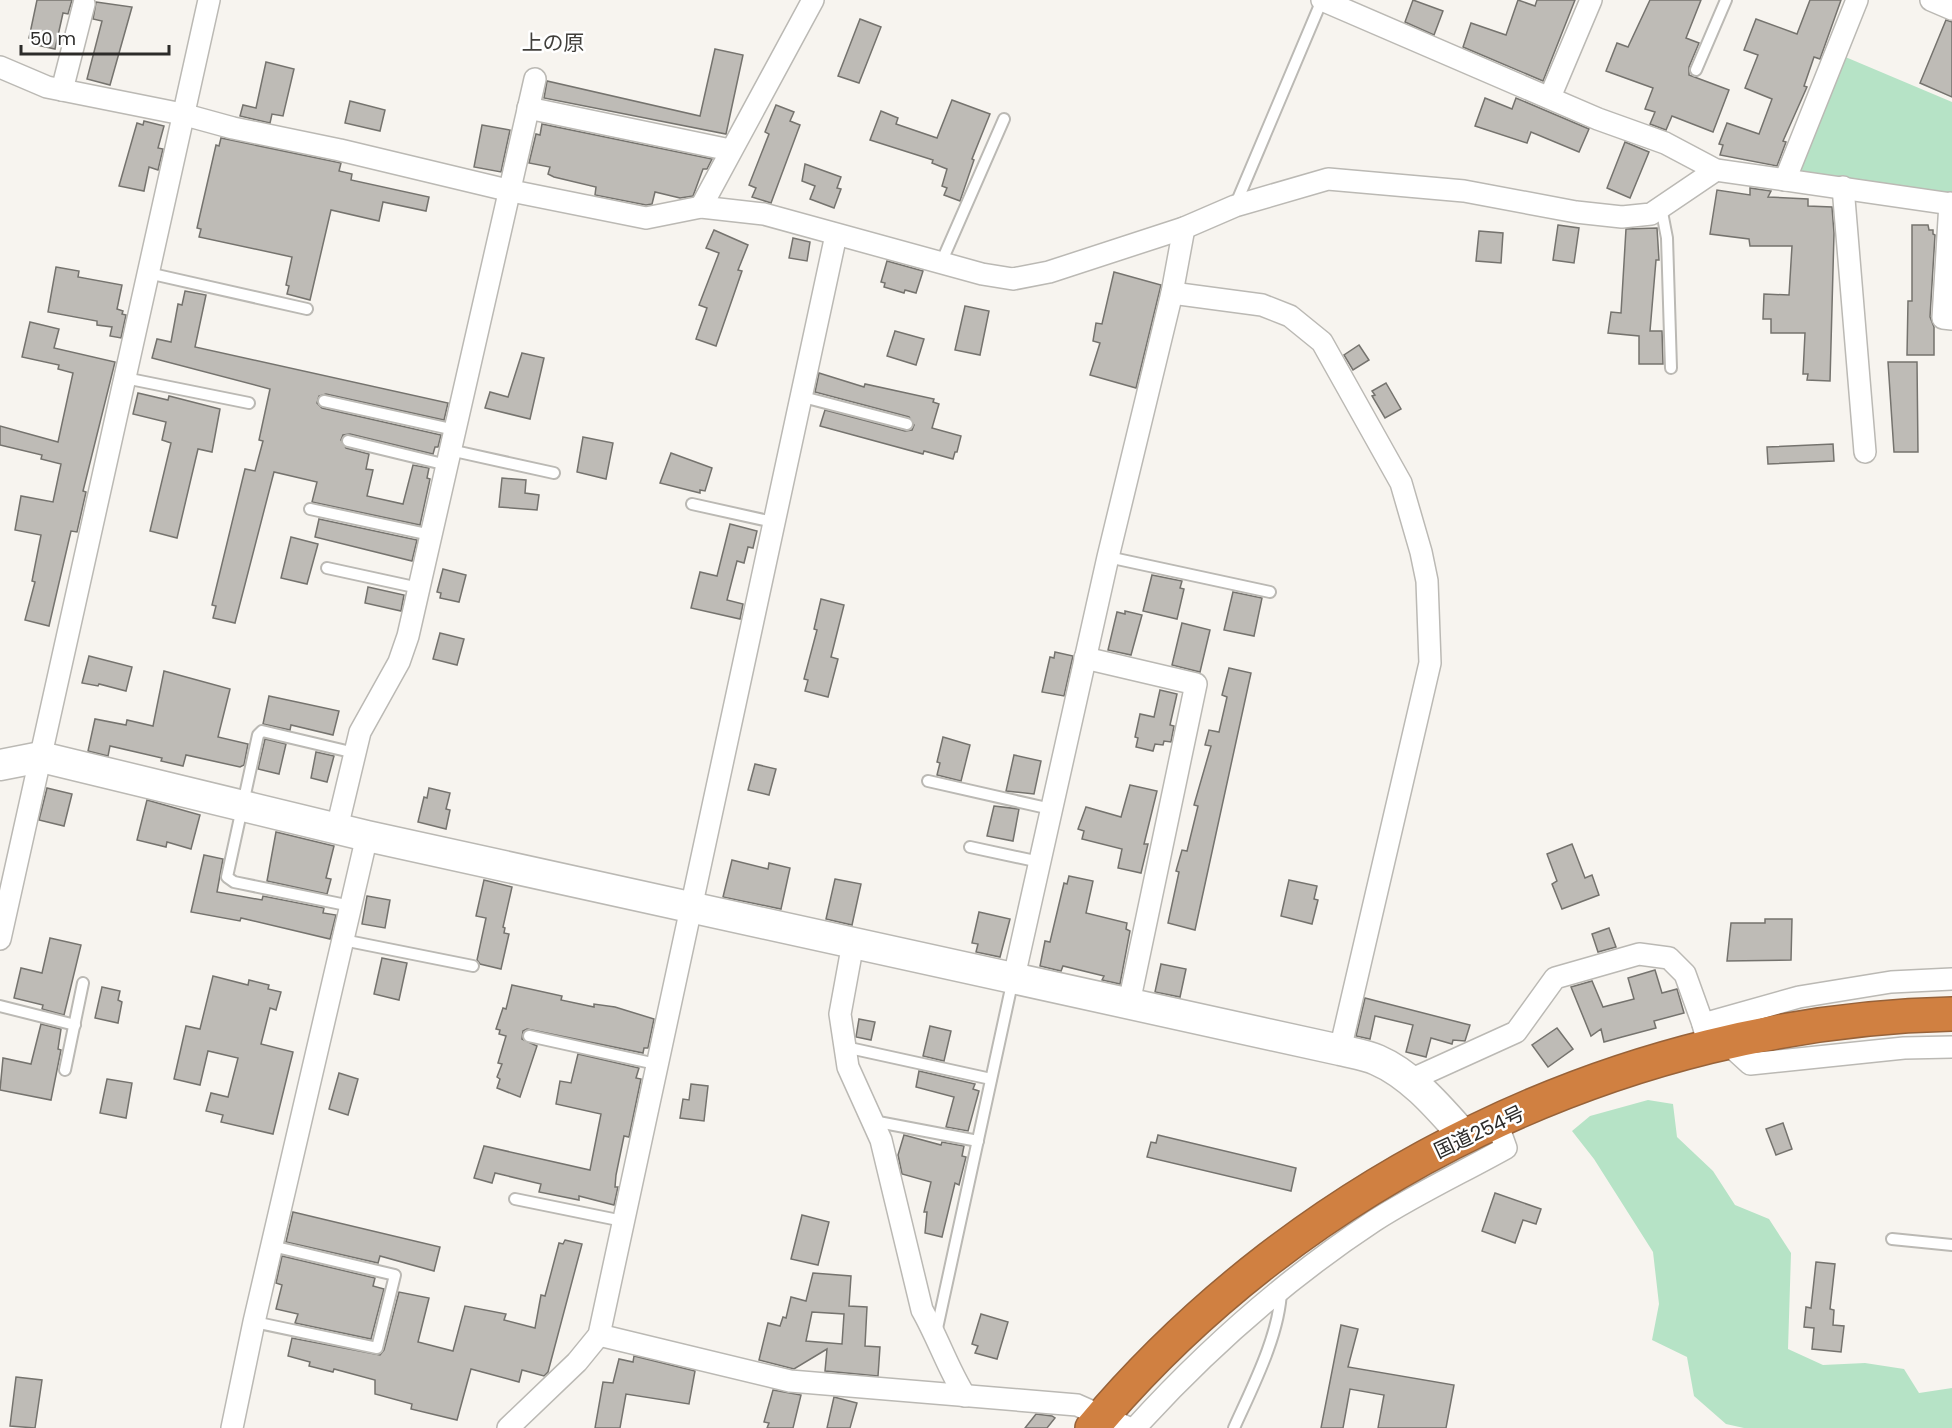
<svg xmlns="http://www.w3.org/2000/svg" width="1952" height="1428" viewBox="0 0 1952 1428" font-family="Poppins,'Noto Sans JP',sans-serif">
<style>
.green{fill:#b6e3c6}
.building{fill:#bebbb6;stroke:#75736e;stroke-width:1.5;fill-rule:evenodd}
.lines{fill:none;stroke-linecap:round;stroke-linejoin:round}
.lane-casing{stroke:#bbb9b4;stroke-width:14}
.street-casing{stroke:#bbb9b4;stroke-width:24}
.secondary-casing{stroke:#bbb9b4;stroke-width:33}
.highway-casing{stroke:#976239;stroke-width:36}
.lane{stroke:#fff;stroke-width:10}
.street{stroke:#fff;stroke-width:21}
.secondary{stroke:#fff;stroke-width:30}
.highway{stroke:#d08041;stroke-width:33}
.labels{text-anchor:middle;stroke-width:5;stroke-linejoin:round;paint-order:stroke}
.street-label{font-size:20px;fill:#2c2b29;stroke:#fff}
.neighbourhood-label{font-size:21px;fill:#413f3b;stroke:#fff}
</style>
<rect width="100%" height="100%" fill="#f7f4ef"/>
<g class="green">
<path d="M1843,56L1952,102V195L1799,173Z"/>
<path d="M1648,1100L1673,1104L1677,1137L1713,1171L1735,1205L1769,1219L1791,1253L1788,1349L1823,1365L1865,1363L1904,1369L1919,1393L1952,1388V1428H1744L1726,1424L1694,1396L1687,1357L1652,1340L1659,1304L1653,1252L1594,1159L1572,1131L1590,1116Z"/>
</g>
<g class="building">
<path d="M37,0H72L68,14L63,13L55,49L32,44L33,39L29,38Z"/>
<path d="M1413,0L1443,11L1434,35L1405,22Z"/>
<path d="M1518,0L1535,6L1537,0H1575L1543,81L1463,47L1471,23L1506,35Z"/>
<path d="M1650,0H1701L1686,38L1699,43L1689,67V75L1729,90L1713,132L1672,116L1666,130L1650,124L1655,112L1645,109L1653,88L1606,71L1617,43L1628,47Z"/>
<path d="M1810,0H1841L1820,59L1814,57L1804,86L1807,87L1783,141L1786,142L1777,166L1720,155L1723,145L1719,144L1727,123L1759,134L1772,99L1745,88L1758,55L1744,50L1756,19L1797,34Z"/>
<path d="M96,2L132,7L110,85L87,79L102,21L93,19Z"/>
<path d="M860,19L881,27L859,83L838,76Z"/>
<path d="M1946,20L1952,22V97L1920,83Z"/>
<path d="M715,49L743,55L726,134L544,98L547,81L700,116Z"/>
<path d="M266,62L294,69L283,116L272,114L270,123L240,116L243,105L256,108Z"/>
<path d="M1485,98L1512,109L1516,98L1589,129L1579,152L1531,132L1527,143L1475,126Z"/>
<path d="M952,100L990,114L972,159L974,160L960,201L944,195L947,188L942,186L947,169L932,163L933,160L870,140L881,111L898,118L896,124L937,138Z"/>
<path d="M350,101L385,110L380,131L345,123Z"/>
<path d="M776,105L794,112L790,121L800,125L771,203L752,197L756,188L749,185L769,134L765,132Z"/>
<path d="M144,121L164,126L158,148L163,149L158,170L149,167L144,191L119,186L137,123L143,125Z"/>
<path d="M542,124L712,159L707,169H703L693,196L680,198L655,192L652,204L646,205L595,195L596,187L554,177L548,174L550,167L529,163L536,134L540,135Z"/>
<path d="M482,125L510,130L501,172L474,167Z"/>
<path d="M221,138L341,163L339,171L352,174L351,180L429,197L426,211L383,202L379,221L331,210L310,300L287,294L289,286L286,285L292,257L199,237L201,229L197,228L216,145L219,146Z"/>
<path d="M1625,142L1649,152L1630,198L1607,188Z"/>
<path d="M805,164L841,177L837,188L841,189L834,208L810,199L815,186L802,181Z"/>
<path d="M1750,188L1771,191L1768,197L1808,199V206L1832,207L1834,233L1830,381L1807,380L1808,374H1803L1805,333H1771V319H1763L1764,294L1789,295L1792,246H1750L1749,239L1710,234L1717,190L1750,195Z"/>
<path d="M1558,225L1579,228L1574,263L1553,260Z"/>
<path d="M1912,225H1928L1929,230H1933V234L1935,235L1930,317L1934,327V355H1907L1908,301H1912Z"/>
<path d="M1657,228L1659,260H1656L1650,331H1662L1663,364H1639V336L1608,333L1611,312L1621,313L1626,229Z"/>
<path d="M714,230L748,245L738,270L742,271L716,346L696,339L707,308L699,305L719,253L706,248Z"/>
<path d="M1479,231L1503,233L1501,263L1476,261Z"/>
<path d="M793,238L810,242L807,261L789,258Z"/>
<path d="M887,261L923,271L916,293L905,290L904,293L884,287L885,283L881,282Z"/>
<path d="M56,267L79,271L78,277L122,285L117,309L123,311L122,314L126,315L121,338L110,336L112,327L97,325V321L48,312Z"/>
<path d="M1114,272L1161,285L1136,388L1090,375L1100,343L1093,341L1096,323L1102,324Z"/>
<path d="M185,291L206,295L195,347L448,403L444,420L326,394L319,396L317,403L322,408L441,435L438,447H435L433,454L350,434L343,435L341,440L346,448L369,454L366,469L373,470L367,496L403,504L413,465L429,468L427,478L430,479L420,525L312,502L317,482L274,472L235,623L213,618L216,606L212,605L245,469L255,471L263,441L259,440L270,389L152,358L157,339L171,342L178,304L182,305Z"/>
<path d="M965,306L989,311L980,355L955,350Z"/>
<path d="M30,322L59,329L54,348L115,362L83,491L86,492L77,532L71,531L49,626L25,620L35,582L32,581L41,535L15,530L21,496L53,502L61,464L41,459L42,455L0,445V426L58,442L73,373L58,369L59,365L22,357Z"/>
<path d="M895,331L924,339L916,365L887,356Z"/>
<path d="M1359,345L1369,360L1353,370L1344,355Z"/>
<path d="M522,353L544,358L530,419L485,408L490,392L508,397Z"/>
<path d="M1888,362H1917L1918,452H1894Z"/>
<path d="M819,373L864,387L865,384L934,399L933,402L939,404L932,428L961,436L957,452H955L953,459L924,451L923,454L820,426L825,410L905,431L912,430L914,425L909,417L815,392Z"/>
<path d="M1386,383L1401,409L1385,418L1372,396L1375,395L1372,391Z"/>
<path d="M138,393L168,400L169,396L220,409L212,452L198,449L177,538L150,531L171,443L162,440L166,422L133,414Z"/>
<path d="M583,437L613,443L606,479L577,472Z"/>
<path d="M1833,444L1834,461L1768,464L1767,447Z"/>
<path d="M671,453L712,468L705,491L700,490V493L660,483Z"/>
<path d="M502,478L526,480L525,493L539,495L537,510L499,507Z"/>
<path d="M319,519L417,540L412,561L315,537Z"/>
<path d="M730,524L757,531L753,548L748,547L744,563L737,561L727,600L743,604L740,619L691,608L700,572L717,576Z"/>
<path d="M291,537L318,544L307,584L281,578Z"/>
<path d="M443,569L466,575L459,602L440,598L441,593L437,592Z"/>
<path d="M1152,575L1182,581L1180,588L1184,589L1177,619L1143,611Z"/>
<path d="M368,587L404,595L401,611L365,603Z"/>
<path d="M1233,592L1262,598L1254,636L1224,630Z"/>
<path d="M821,599L844,605L831,657L838,659L828,697L805,691L808,680L804,679L817,630L814,629Z"/>
<path d="M1125,611L1142,615L1131,655L1108,650L1117,612L1125,614Z"/>
<path d="M1182,623L1210,630L1200,672L1172,665Z"/>
<path d="M440,633L464,639L457,665L433,659Z"/>
<path d="M1055,652L1073,656L1064,696L1042,692L1050,657L1054,658Z"/>
<path d="M89,656L132,667L126,691L99,684L98,686L82,683Z"/>
<path d="M1229,668L1251,673L1195,930L1168,923L1179,872L1176,871L1182,850L1187,851L1198,806L1194,805L1211,746L1205,745L1209,730L1219,732L1227,697L1222,695Z"/>
<path d="M164,671L230,689L218,737L248,744L244,765L240,767L186,755L183,766L161,761L162,758L110,746L108,756L88,751L95,719L126,725L127,720L153,726Z"/>
<path d="M1160,690L1177,694L1170,725L1174,726L1171,742L1164,741L1163,745L1155,744L1153,751L1136,747L1138,738L1135,737L1140,714L1154,717Z"/>
<path d="M269,696L339,711L333,735L291,725L290,730L263,724Z"/>
<path d="M943,737L970,745L961,781L937,775L940,763L937,762Z"/>
<path d="M265,739L286,744L279,774L258,769Z"/>
<path d="M316,752L334,756L327,782L311,778Z"/>
<path d="M1014,755L1041,761L1034,794L1006,791Z"/>
<path d="M755,764L776,769L769,795L748,790Z"/>
<path d="M1130,785L1157,791L1144,844H1148L1141,873L1118,868L1122,849L1082,839L1084,831L1078,829L1086,807L1121,817Z"/>
<path d="M47,788L72,794L64,826L39,820Z"/>
<path d="M429,788L450,793L446,809L450,810L446,829L418,822L424,797L427,798Z"/>
<path d="M147,800L200,815L191,849L167,842L166,847L137,840Z"/>
<path d="M994,806L1019,809L1013,841L987,836Z"/>
<path d="M276,832L334,846L326,878L331,879L327,894L267,881Z"/>
<path d="M1572,844L1585,878L1592,875L1599,895L1562,909L1552,884L1557,881L1547,854Z"/>
<path d="M204,855L223,859L217,892L262,900L263,896L324,908L323,913L336,915L330,939L241,918L240,921L191,912Z"/>
<path d="M732,860L768,869L769,863L790,868L781,909L723,897Z"/>
<path d="M1069,876L1093,881L1086,913L1127,923L1126,929L1130,931L1120,984L1102,980L1104,976L1063,966L1061,971L1040,966L1045,941L1050,942L1064,883L1067,884Z"/>
<path d="M835,879L861,884L852,925L826,919Z"/>
<path d="M484,880L512,887L503,927L505,928L504,933L509,934L501,969L480,964L477,960L486,918L476,916Z"/>
<path d="M1289,880L1317,886L1314,899L1318,900L1312,924L1281,916Z"/>
<path d="M367,896L390,900L385,928L362,924Z"/>
<path d="M979,912L1010,919L1000,957L976,952L978,944L972,943Z"/>
<path d="M1765,919H1792L1791,960L1727,961L1731,923H1765Z"/>
<path d="M1609,928L1616,947L1598,952L1592,934Z"/>
<path d="M50,938L81,945L64,1015L42,1009L43,1005L14,998L21,968L42,973Z"/>
<path d="M382,958L407,963L399,1000L374,994Z"/>
<path d="M1161,964L1186,969L1180,997L1155,992Z"/>
<path d="M1655,970L1662,993L1677,989L1684,1013L1654,1021L1656,1028L1622,1037L1604,1042L1601,1029L1591,1036L1571,987L1592,981L1603,1007L1634,999L1628,978Z"/>
<path d="M213,976L248,985L249,980L269,985L268,989L281,992L276,1010L270,1008L261,1044L293,1052L273,1134L221,1122L223,1115L206,1111L211,1093L228,1097L238,1058L208,1051L200,1085L174,1079L186,1026L200,1029Z"/>
<path d="M512,985L562,996L561,1000L594,1007V1004L615,1007L654,1019L648,1048H644L643,1053L527,1029L523,1031L522,1039L537,1046L520,1097L497,1088L500,1079L497,1077L502,1064L498,1063L506,1036L499,1034L500,1030L496,1029L503,1008L506,1009Z"/>
<path d="M102,987L120,991L118,1000L122,1002L118,1023L95,1018Z"/>
<path d="M1365,998L1470,1025L1465,1041L1453,1040L1452,1044L1431,1038L1426,1057L1406,1052L1413,1025L1375,1016L1370,1039L1356,1036Z"/>
<path d="M859,1019L875,1022L871,1040L856,1037Z"/>
<path d="M41,1024L61,1029L58,1049L61,1050L51,1100L0,1090L3,1058L31,1064Z"/>
<path d="M930,1026L951,1031L944,1061L923,1056Z"/>
<path d="M1557,1028L1573,1049L1548,1067L1532,1045Z"/>
<path d="M578,1054L639,1068L636,1078L641,1079L629,1137L624,1136L616,1175L615,1187H618L614,1205L579,1196V1200L539,1192L541,1184L495,1173L492,1183L474,1178L484,1146L590,1170L601,1114L556,1104L560,1081L571,1083Z"/>
<path d="M919,1071L975,1084L973,1089L979,1091L968,1131L946,1127L954,1097L916,1087Z"/>
<path d="M339,1073L358,1079L348,1115L329,1109Z"/>
<path d="M107,1079L132,1083L126,1118L100,1113Z"/>
<path d="M691,1084L708,1086L704,1121L680,1118L683,1099L689,1100Z"/>
<path d="M1783,1123L1792,1149L1776,1155L1766,1129Z"/>
<path d="M904,1135L941,1145L942,1142L964,1146L962,1156L966,1157L959,1185L955,1183L942,1237L925,1233L927,1212H924L931,1182L902,1174L898,1155Z"/>
<path d="M1158,1135L1296,1168L1291,1191L1147,1157L1151,1142L1156,1143Z"/>
<path d="M1495,1193L1541,1209L1536,1224L1523,1220L1515,1243L1482,1231Z"/>
<path d="M293,1212L440,1247L434,1271L380,1256L378,1263L286,1242Z"/>
<path d="M802,1215L829,1222L818,1265L791,1259Z"/>
<path d="M565,1240L582,1244L548,1372L544,1376L522,1370L519,1382L471,1369L457,1420L411,1409L412,1404L375,1394V1380L334,1369L333,1372L309,1366L310,1362L288,1356L292,1338L380,1355L384,1350L399,1292L429,1298L418,1342L453,1351L465,1306L506,1314L504,1320L535,1328L541,1295L545,1296L559,1243L563,1244Z"/>
<path d="M282,1256L375,1278L373,1286L384,1289L371,1339L295,1323L298,1314L276,1309L282,1285L276,1283Z"/>
<path d="M1816,1262L1835,1264L1830,1309L1834,1310L1833,1325L1844,1326L1841,1352L1812,1349L1814,1328L1804,1327L1806,1307L1811,1308Z"/>
<path d="M813,1273L851,1276L849,1306L867,1307L865,1346L880,1347L878,1376L825,1371L827,1349L794,1369L759,1360L768,1323L780,1326L783,1317L786,1318L791,1297L806,1301ZM812,1312L844,1314L842,1344L806,1341Z"/>
<path d="M981,1314L1008,1322L997,1359L975,1353L978,1346L972,1344Z"/>
<path d="M1341,1325L1358,1329L1348,1367L1454,1385L1446,1428H1378L1384,1395L1350,1389L1343,1428H1321Z"/>
<path d="M634,1356L695,1371L689,1404L626,1394L620,1428H595L603,1382L613,1383L619,1359L633,1362Z"/>
<path d="M16,1377L42,1380L35,1428L10,1426Z"/>
<path d="M773,1390L801,1395L793,1428H767L769,1423L764,1422Z"/>
<path d="M834,1397L857,1403L850,1428H827Z"/>
<path d="M1036,1414L1052,1416L1055,1418L1047,1428H1025Z"/>
</g>
<g class="lines">
<g class="lane-casing">
<g id="lane">
<path d="M1696,70L1726,0"/>
<path d="M1235,206L1322,0"/>
<path d="M1661,207L1667,238L1671,368"/>
<path d="M941,263L1004,119"/>
<path d="M148,273L307,309"/>
<path d="M125,378L249,403"/>
<path d="M803,397L907,424"/>
<path d="M324,401L455,430"/>
<path d="M348,441L447,465"/>
<path d="M450,450L554,473"/>
<path d="M692,504L773,522"/>
<path d="M310,509L431,535"/>
<path d="M1108,557L1270,592"/>
<path d="M327,568L419,588"/>
<path d="M928,781L1051,809"/>
<path d="M970,847L1040,862"/>
<path d="M351,906L234,882L227,877L258,735L262,731L355,753"/>
<path d="M343,940L473,966"/>
<path d="M0,1006L75,1025"/>
<path d="M529,1036L656,1064"/>
<path d="M845,1047L991,1079"/>
<path d="M65,1070L83,983"/>
<path d="M873,1121L978,1141"/>
<path d="M515,1199L623,1221"/>
<path d="M1892,1239L1952,1245"/>
<path d="M254,1322L377,1348L395,1275L272,1246"/>
<path d="M936,1333L1013,979"/>
<path d="M1234,1428C1252,1388 1280,1334 1281,1290"/>
</g>
</g>
<g class="street-casing">
<g id="street">
<path d="M1322,0L1598,119L1665,143L1716,170L1952,204"/>
<path d="M1931,0L1952,9"/>
<path d="M0,67L47,87L182,114L233,128L340,150L507,190L646,218L701,207L764,214L982,274L1013,279L1049,272L1184,228L1235,206L1328,179L1464,191L1576,212L1622,217L1651,214L1716,170"/>
<path d="M62,90L84,4"/>
<path d="M1550,97L1591,0"/>
<path d="M528,108L730,150"/>
<path d="M1785,180L1857,0"/>
<path d="M1843,187L1865,452"/>
<path d="M1950,203L1943,318L1952,319"/>
<path d="M701,207L813,0"/>
<path d="M1172,293L1262,305L1290,316L1322,342L1401,483L1421,552L1427,581L1430,663L1340,1050"/>
<path d="M1085,658L1196,684L1129,1003"/>
<path d="M337,828L360,732L399,662L408,636L535,79"/>
<path d="M0,939L209,0"/>
<path d="M853,943L840,1014L848,1067L881,1140L922,1310C938,1338 948,1369 965,1396"/>
<path d="M1014,977L1108,557L1172,293L1184,228"/>
<path d="M1706,1036L1703,1024L1799,997L1891,982L1952,979"/>
<path d="M1727,1043L1750,1064L1904,1048L1952,1047"/>
<path d="M1408,1081L1516,1032L1555,978L1639,954L1669,958L1685,974L1703,1024"/>
<path d="M599,1335L790,1381L1077,1405L1129,1428"/>
<path d="M232,1428L254,1322L367,836"/>
<path d="M508,1428L577,1362L599,1335L836,235"/>
<path d="M1135,1428C1206,1350 1286,1279 1374,1221C1416,1194 1463,1172 1506,1148L1497,1123"/>
</g>
</g>
<g class="secondary-casing">
<path id="secondary" d="M0,765L41,757L367,836L1340,1050C1352,1053 1366,1055 1377,1060C1412,1075 1440,1109 1465,1137"/>
</g>
<g class="highway-casing">
<path id="highway" d="M1092,1428C1302,1178 1625,1021 1952,1014"/>
</g>
<use href="#lane" class="lane"/>
<use href="#street" class="street"/>
<use href="#secondary" class="secondary"/>
<use href="#highway" class="highway"/>
</g>
<g class="labels">
<g class="street-label">
<text transform="translate(1479 1132) rotate(-25)" y="7">国道254号</text>
</g>
<g class="neighbourhood-label">
<text x="553" y="50">上の原</text>
</g>
</g>
<path d="M21 45v9h148v-9" fill="none" stroke="#2c2b29" stroke-width="3"/>
<text x="30" y="45" font-size="18" fill="#2c2b29" stroke="#ffffff" stroke-width="4.5" paint-order="stroke">50 m</text>
</svg>
